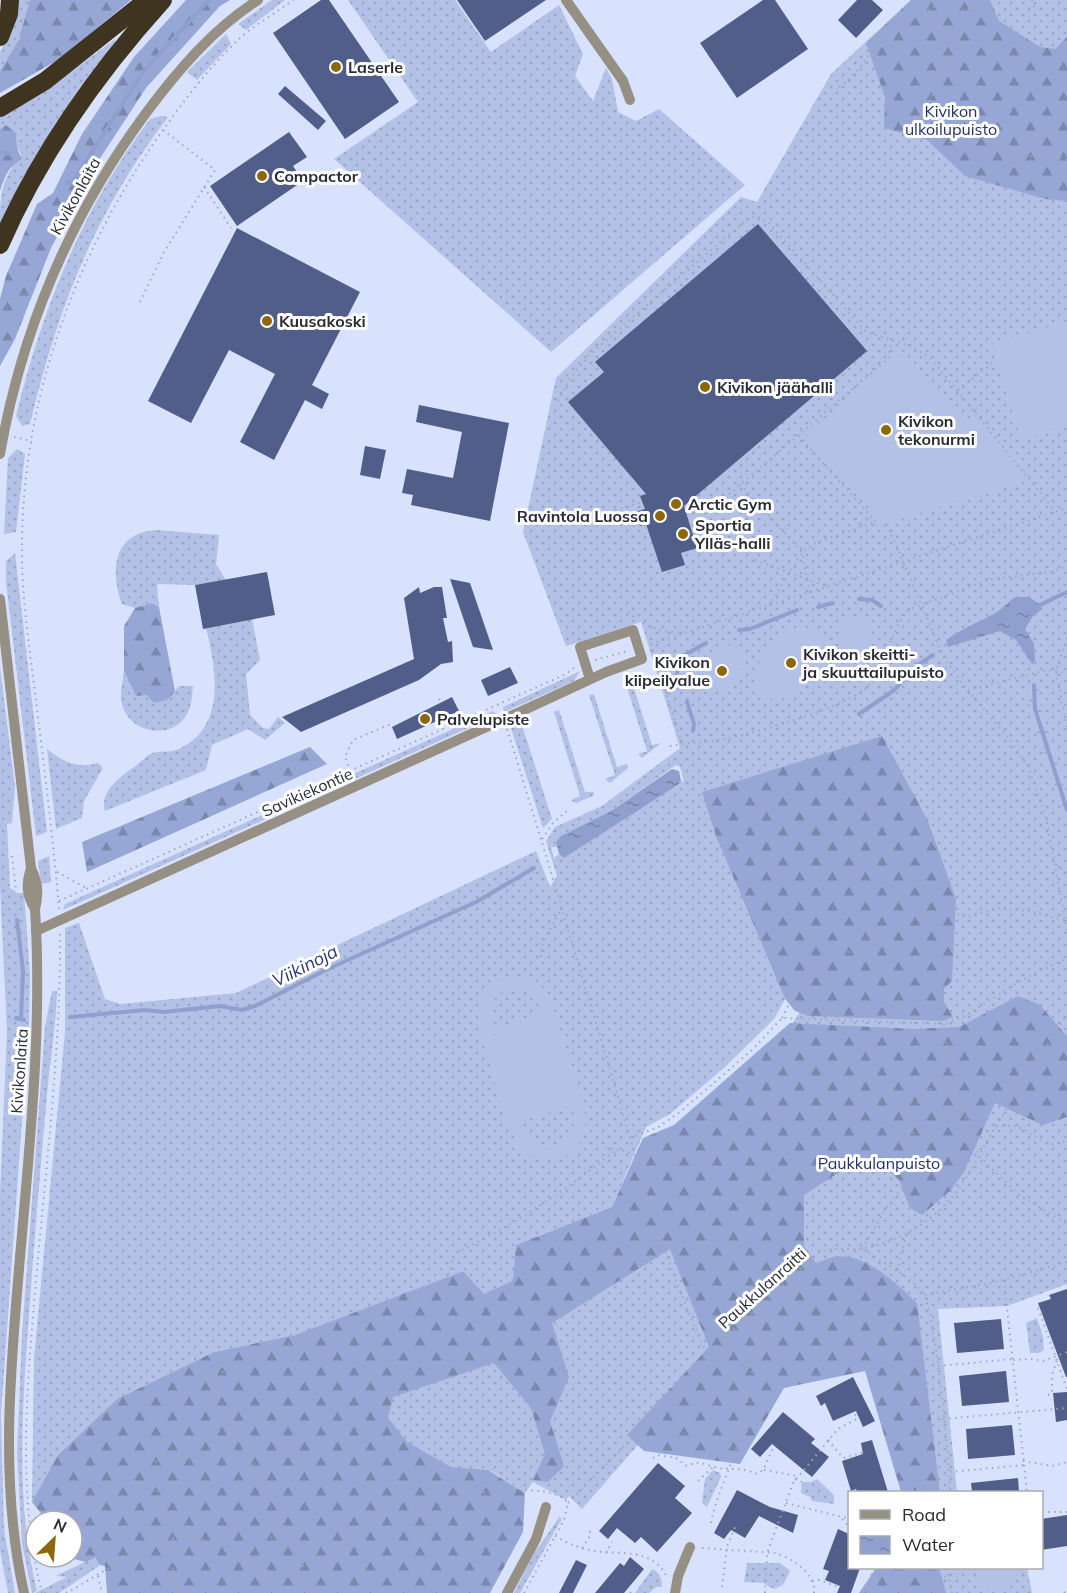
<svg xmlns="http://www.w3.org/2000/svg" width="1067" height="1593" viewBox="0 0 1067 1593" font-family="Mulish,sans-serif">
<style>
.grass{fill:url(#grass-dots);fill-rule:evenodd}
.forest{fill:url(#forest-firs)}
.wetland{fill:url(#wetland-marsh)}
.garden{fill:#b3c1e7;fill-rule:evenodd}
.water{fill:url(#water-ripples)}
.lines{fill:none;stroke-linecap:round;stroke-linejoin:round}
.stream{stroke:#8f9fce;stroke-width:4}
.building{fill:#505e89}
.path{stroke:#9fa6bb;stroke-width:2;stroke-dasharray:1.5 4.5;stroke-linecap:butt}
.street{stroke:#958f84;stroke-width:10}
.highway{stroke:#3f341f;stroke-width:18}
.poi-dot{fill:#8e670b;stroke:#fff;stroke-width:2}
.labels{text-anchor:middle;stroke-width:6;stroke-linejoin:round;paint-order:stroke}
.poi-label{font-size:16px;font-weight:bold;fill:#292c36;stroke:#fff;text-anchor:start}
.park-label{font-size:16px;fill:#213069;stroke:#fff}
.street-label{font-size:16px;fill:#292c36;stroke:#fff}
.water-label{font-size:18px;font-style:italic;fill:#293973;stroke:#fff}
</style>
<defs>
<pattern id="grass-dots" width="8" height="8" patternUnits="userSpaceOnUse" patternTransform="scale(1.5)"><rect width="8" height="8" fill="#b3c1e7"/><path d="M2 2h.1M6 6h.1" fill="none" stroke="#9aa6c7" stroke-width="1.8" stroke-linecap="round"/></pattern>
<pattern id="forest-firs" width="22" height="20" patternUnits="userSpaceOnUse" patternTransform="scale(1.5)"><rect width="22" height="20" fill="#96a7d6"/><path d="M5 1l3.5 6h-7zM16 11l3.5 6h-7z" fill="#7a88ae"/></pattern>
<pattern id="wetland-marsh" width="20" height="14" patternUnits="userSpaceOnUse" patternTransform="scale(1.5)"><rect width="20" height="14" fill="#b3c1e7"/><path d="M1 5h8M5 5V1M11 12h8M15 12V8" fill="none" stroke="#9aa6c7"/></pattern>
<pattern id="water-ripples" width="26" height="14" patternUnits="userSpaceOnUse" patternTransform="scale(1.5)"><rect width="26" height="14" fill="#8f9fce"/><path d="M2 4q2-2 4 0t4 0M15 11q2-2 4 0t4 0" fill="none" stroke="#7582a8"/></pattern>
</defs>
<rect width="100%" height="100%" fill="#d9e2fd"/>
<g class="grass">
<path d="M19,0H30C29,26 13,49 0,71V52L10,33Z"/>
<path d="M272,0H285L246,30L238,24Z"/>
<path d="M348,0H455L491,52L559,5L583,54L575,76L593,101L606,68L612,79L618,112L636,121L659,109L745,185L551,352L334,159L418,102Z"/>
<path d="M911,0H1067V1284L1007,1306L938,1309L957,1492H904L869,1368L783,1386L737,1461L638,1445L582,1509L569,1496L566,1500L533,1482L525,1493L491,1471L388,1461L329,1341L468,1278L463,1271L295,1335L214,1352L117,1399L58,1455L32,1502L34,1358L65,1032V928L79,923L105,999L120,1004L236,993L536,851L550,887L557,876L546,841L555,827L602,806L680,748L641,622L566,646L523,532L556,378L741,197L757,202L831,74ZM676,765L680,767L684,782L681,781L564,858L559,854L554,858L551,847H557L556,842L561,836L611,811ZM717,839L802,1009L790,1027L614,1213L516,1257V1245L612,1207L646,1127L670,1114L725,1067L774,1019L785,999Z"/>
<path d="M226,34L231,44L197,80L187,72Z"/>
<path d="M115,39V43L80,87L52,131L0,230C0,197 0,180 22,154L17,148L16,133L6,125L0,129V117L67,75Z"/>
<path d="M161,116L168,117C94,214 58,307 30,424L22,426L16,416C42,309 83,207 150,119Z"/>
<path d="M17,449L25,454L16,532L4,534L8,458Z"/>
<path d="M156,530L219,535L216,564L226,580L195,585L157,584L159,607L152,603L135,608L122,604C110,570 113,533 156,530Z"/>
<path d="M15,553L47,832L36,836L6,582V561Z"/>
<path d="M252,619L260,660L246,674L250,715L263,728L269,729L278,717L285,723L265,740L248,729L212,745L206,770L105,811C99,790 124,774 137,765C142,761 147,755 152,753C161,750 170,753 179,749C227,726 216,669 206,628Z"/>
<path d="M0,667L15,787L12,823L7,824L10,888L17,893H24L30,974L29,1023L1,1414L4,1529L15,1593H8L0,1550V1194L7,1032L0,885Z"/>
<path d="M124,671L136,696L147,695L167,700L179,686H193C192,695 192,706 187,714C173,741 129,734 122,704C119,694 123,682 124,671Z"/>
<path d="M580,671L574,681L504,712L503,707Z"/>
<path d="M631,679L652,745L661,743L642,758L638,754L647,751L625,681Z"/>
<path d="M594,694L617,767L627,764L628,768L610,783L605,779L615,775L589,695Z"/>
<path d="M559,710L585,792H594L593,796L576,803L571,800L580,796L554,712Z"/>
<path d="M493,711L497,715L63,910L65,904Z"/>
<path d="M530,716L532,722L522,725L552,819L543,828L510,725Z"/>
<path d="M47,749C64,762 76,769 98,763L103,768L84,801L82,818L56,829Z"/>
<path d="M49,856L51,882L41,884L38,861Z"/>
<path d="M52,991H57C56,1026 50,1060 47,1095C39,1182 32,1269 26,1357C21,1435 18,1514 37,1591L32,1593L22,1544L17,1452L22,1334L45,1027Z"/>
<path d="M1037,1318L1043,1337L1044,1350L1039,1353H1030L1026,1323Z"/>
<path d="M713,1470L720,1473L721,1477L707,1507L702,1503L705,1479Z"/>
<path d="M817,1479L834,1495V1504L812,1501L810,1497L801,1493L802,1482H811Z"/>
<path d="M560,1516L561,1520L520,1593H514L533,1555Z"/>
<path d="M95,1557L99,1566L59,1593H35L67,1577L56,1576Z"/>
<path d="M747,1563H780L790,1571L783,1585L774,1589L763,1583L744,1582Z"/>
<path d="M881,1568H1027L1032,1593H864Z"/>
<path d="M652,1569C660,1572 662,1579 662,1587H656L649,1593H635Z"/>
</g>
<g class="forest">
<path d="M30,0H131L58,60L0,93V71L19,39Z"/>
<path d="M186,0H230L220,6L146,88L97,163L51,248L15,339L0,366V299L6,276L37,204L53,193L82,134L134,57Z"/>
<path d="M911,0H990L999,21L1040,47L1055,49L1067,37V201L1045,199L965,176L927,140L884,128L885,97L866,43Z"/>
<path d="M6,125L16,133L17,148L22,159C8,167 5,176 0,191V129Z"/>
<path d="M152,603L159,607L175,691L167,700L154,703L147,695L136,696L124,671V626L135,608Z"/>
<path d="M882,736L928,821L956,899L952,981L944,989V1002L953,1017L943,1021L808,1016L795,1011L785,999L717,839L702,792Z"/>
<path d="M310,747L327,764L87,872L82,842Z"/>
<path d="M1018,996L1040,1005L1067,1036V1117L1043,1125L995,1103L964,1172L951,1190L922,1215L910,1208L899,1180L883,1166L871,1163L849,1166L804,1195V1246L816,1263C821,1262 828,1258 833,1257C864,1251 897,1284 917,1303L940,1492H901L865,1371L784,1388L740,1464L644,1451L627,1435L709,1347L670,1249L552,1323L569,1377L550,1421L564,1466L548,1482L533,1480L545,1454L531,1408L494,1363L393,1397L388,1418L407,1442L451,1467L488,1470L525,1493L523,1532L490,1593H107L105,1566L99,1565L95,1557L86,1562L66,1557H72V1521H47L32,1502L58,1455L117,1399L214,1352L295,1335L463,1271L484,1294L513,1281L516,1245L612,1207L643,1138L674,1125L790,1023L913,1029L959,1027Z"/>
<path d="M876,1568H939L946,1593H859Z"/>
</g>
<path class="wetland" d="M1038,684L1042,712L1067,795V823L1030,710L1028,689Z"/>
<g class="garden">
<path d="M1067,321V425L1021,440L991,345Z"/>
<path d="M903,351L966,425L977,415L1030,479L879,526L866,511L869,508L806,434Z"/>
<path d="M854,616L867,620L873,634C870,649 859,670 842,655C836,640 837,622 854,616Z"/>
<path d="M802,627C874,636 774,740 755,682C753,659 779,630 802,627Z"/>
<path d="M731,644H736L744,652C747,675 723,708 703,681V666L715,653Z"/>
<path d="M518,976L537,982L550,997L585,1112C586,1128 584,1143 570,1153C555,1164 532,1161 520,1146C504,1127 487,1052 479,1024C476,996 490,979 518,976ZM510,988C528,987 537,998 543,1013L493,1029L521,1121L572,1106C580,1130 566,1156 538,1147L526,1135L492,1029C487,1010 491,995 510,988Z"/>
<path d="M973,1568H1019L1009,1588L996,1592L980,1584Z"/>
</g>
<g class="water">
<path d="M1016,597H1029L1041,605V610L1033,616L1025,629L1034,644L1035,661L1032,664L1016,640L1000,631L948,647L946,640C963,628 980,622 997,612C1005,607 1008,601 1016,597Z"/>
<path d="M672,769L679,771L681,781L679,784L564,858L559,854L556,842L561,836L611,811Z"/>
</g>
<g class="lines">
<g class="stream">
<path d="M0,152L9,154"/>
<path d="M67,183L74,180L143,72L209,0"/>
<path d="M859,599L872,600L881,606"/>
<path d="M1038,606L1067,592"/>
<path d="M818,607L833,603"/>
<path d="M739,630L750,629L797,610"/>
<path d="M677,673L681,657L706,643"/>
<path d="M1034,685L1035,709L1067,810"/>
<path d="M687,702L694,724L693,731"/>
<path d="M859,714L893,691L918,665L933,655"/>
<path d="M17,920L23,971L21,1019"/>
<path d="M70,1017L145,1010L164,1012L220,1006L242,1010L255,1006L328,969L476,902L534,868"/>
<path d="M16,1018L24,1020"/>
</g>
</g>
<g class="building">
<path d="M321,0H329L399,102L345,139L273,33Z"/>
<path d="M457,0H546L485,41Z"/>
<path d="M763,0H775L808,49L737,98L700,43Z"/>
<path d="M857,0H872L883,10L856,38L838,20Z"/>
<path d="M285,86L326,121L318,130L278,94Z"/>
<path d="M289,132L307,157L293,166L303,181L237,226L210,186Z"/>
<path d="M758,224L867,351L684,506L697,548L681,553L685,565L662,572L646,524L640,526L635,512L645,509L640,496L646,494L568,402L604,372L595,362Z"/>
<path d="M237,228L360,292L312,385L329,394L322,409L305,400L274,460L240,442L275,374L229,350L191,423L148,401Z"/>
<path d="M419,405L509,423L490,521L411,505L413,495L402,493L407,469L453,478L462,432L416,422Z"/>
<path d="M365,446L386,450L380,479L360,475Z"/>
<path d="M267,572L275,615L203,629L195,585Z"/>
<path d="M450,579L470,583L493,650L473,647Z"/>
<path d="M419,587L420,593L434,587H442L447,618H443L448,642L452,641L453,662L441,664L419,680L301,732L282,717L414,659L404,598Z"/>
<path d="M510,667L518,683L488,696L481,680Z"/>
<path d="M452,697L459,711L397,739L392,727Z"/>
<path d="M1067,1289V1377H1066L1038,1303L1051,1299L1049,1295Z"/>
<path d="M1001,1319L1004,1349L957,1353L954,1323Z"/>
<path d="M1006,1371L1009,1402L962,1406L959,1376Z"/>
<path d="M853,1377L875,1421L863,1427L856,1411L833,1421L825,1403L821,1406L816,1396Z"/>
<path d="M1067,1392V1420L1056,1422L1053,1393Z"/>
<path d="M783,1412L815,1439L811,1443L829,1457L812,1477L772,1444L760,1457L751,1449Z"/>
<path d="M1012,1425L1015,1455L968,1459L966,1429Z"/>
<path d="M872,1440L888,1492H857L856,1489L851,1491L842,1461L863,1454L861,1443Z"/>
<path d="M658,1463L685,1486L675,1498L692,1513L657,1552L641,1537L635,1543L617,1528L608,1539L599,1531Z"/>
<path d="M1018,1478L1019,1492H972L971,1483Z"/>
<path d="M737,1490L770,1507L798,1515L793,1533L759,1516L745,1538L731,1530L724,1539L714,1533Z"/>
<path d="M1067,1515V1546L1041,1550V1519Z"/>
<path d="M838,1529L849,1534V1568H860L851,1593H837L840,1586L825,1580L829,1571L823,1569Z"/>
<path d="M630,1557L644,1569L624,1593H595L620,1563L624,1566Z"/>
<path d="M576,1560L587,1565L573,1593H559Z"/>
</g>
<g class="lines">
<g class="path">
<path d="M934,0C931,17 955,35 950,58C945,85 921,95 928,128L965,152L1006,154L1036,139L1067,131"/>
<path d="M1032,0L1035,11"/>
<path d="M962,10H967L980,0"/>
<path d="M839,87C861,73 866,54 884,38C899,24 918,18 933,7"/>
<path d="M1006,154L1067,159"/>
<path d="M204,187L231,228"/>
<path d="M140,302L164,252L215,170L163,130"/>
<path d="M958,390L996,360"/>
<path d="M558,401L569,380L588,356L746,220L756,216L768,222L866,332L914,347L932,360L1055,511"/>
<path d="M14,437L32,441"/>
<path d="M740,484L802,552L810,593"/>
<path d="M715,506L889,358L891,341"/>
<path d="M615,510L642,502"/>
<path d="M856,518L862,527"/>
<path d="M887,524L944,658L967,690L1009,738L1028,767L1046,818L1067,930"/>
<path d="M755,560L829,587"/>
<path d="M769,606L802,552L817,542L876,522L799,436"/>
<path d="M628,612L636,619"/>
<path d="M643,623L658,630L681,633"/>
<path d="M1067,638L1056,671L1067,729"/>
<path d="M651,644L1067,508"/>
<path d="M651,644L682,744"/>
<path d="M595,660L627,651"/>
<path d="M968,690L1047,670L1067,673"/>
<path d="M666,693L698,682"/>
<path d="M439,699L441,703"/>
<path d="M507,729C543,844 577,960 612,1076C639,1169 665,1266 707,1354"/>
<path d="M670,746C689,742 710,743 729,738C758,732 849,706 867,687C887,664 889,633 908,610L991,579L1051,572L1067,566"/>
<path d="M351,771L345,757L353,740L391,724"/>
<path d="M542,839L553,823L568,810"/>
<path d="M12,856L16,889"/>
<path d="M1056,864L1067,874"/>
<path d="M57,872L88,889"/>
<path d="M59,901L566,674L575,667"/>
<path d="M59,909C53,834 43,759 34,685C28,637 21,589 22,540C24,392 78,249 163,130C186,98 211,65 240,38C256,24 276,13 293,0"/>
<path d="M541,957V947L561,909"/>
<path d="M782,1018L797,988L823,965L924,914L944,910L967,917L999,908L1034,912L1066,921"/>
<path d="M944,1024L949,1067L979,1156L1019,1195L1067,1224"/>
<path d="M996,1126C1002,1126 1009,1125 1015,1126C1035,1132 1045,1153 1067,1140"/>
<path d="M630,1137L657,1128L680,1112L752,1050L782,1018L944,1024L965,1016L1018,982L1067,958"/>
<path d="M904,1141L908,1114L949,1067"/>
<path d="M605,1147L633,1153"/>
<path d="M862,1249L885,1210L902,1188L908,1169L904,1143L917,1129L949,1115L959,1100"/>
<path d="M864,1250C883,1263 908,1274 923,1293C935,1309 950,1465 950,1492"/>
<path d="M897,1271L907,1233"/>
<path d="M1004,1280L1027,1492"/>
<path d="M925,1295L996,1282L1067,1262"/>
<path d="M1038,1308L1067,1389"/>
<path d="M721,1342L752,1368"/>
<path d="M1013,1360L1031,1359L1043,1361L1067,1352"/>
<path d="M938,1366L1013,1359"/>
<path d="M1048,1395L1052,1393V1375L1057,1360"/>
<path d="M943,1419L1067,1408"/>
<path d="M828,1440L843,1458L861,1453L862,1455"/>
<path d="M653,1458L658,1455L676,1458L687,1466C699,1460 703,1464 714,1467C730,1471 740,1466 757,1474L763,1470L774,1446"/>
<path d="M1023,1461L1052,1466L1067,1462"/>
<path d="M764,1470L797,1476"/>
<path d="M950,1472L1024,1465"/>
<path d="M795,1479L802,1482"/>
<path d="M698,1481L713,1467"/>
<path d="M568,1503L642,1428L707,1354L819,1252C838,1246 848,1251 864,1248C876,1246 892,1241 903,1235C959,1207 970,1168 1000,1119C1022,1084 1045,1049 1067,1015"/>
<path d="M786,1503L850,1519"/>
<path d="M1042,1512H1067"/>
<path d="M842,1519L850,1528"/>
<path d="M711,1523C716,1497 728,1474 736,1449C750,1403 755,1354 759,1307"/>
<path d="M555,1536C566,1542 577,1548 589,1550C616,1556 650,1546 666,1575"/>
<path d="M582,1548L590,1536V1531"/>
<path d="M702,1548L775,1553C792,1558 816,1573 814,1593"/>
<path d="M606,1553L612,1542"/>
<path d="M246,1562C272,1552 272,1536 278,1511"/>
<path d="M879,1568L887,1581L908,1593"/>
<path d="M947,1568L952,1593"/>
<path d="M98,1576L102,1593"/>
<path d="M307,1578L296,1542L254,1468L237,1429L212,1392L216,1375L250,1358L445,1287L454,1254C514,1225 565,1191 617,1149"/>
<path d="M812,1581L819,1580L838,1587V1585"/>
<path d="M722,1587L727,1546L736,1525"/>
<path d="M42,1593C18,1499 26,1400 34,1304C44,1180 61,1056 60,932"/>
<path d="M66,1593C99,1576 149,1537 187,1537C210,1537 230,1555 250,1564C271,1574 295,1577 317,1579"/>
<path d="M178,1593L170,1554L176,1522C162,1502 145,1479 160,1455L188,1458L247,1449"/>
<path d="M310,1593C324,1565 348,1539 375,1522C405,1504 545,1472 568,1503"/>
<path d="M524,1593L564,1520L568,1503"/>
<path d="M630,1593L632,1591"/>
<path d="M765,1593L767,1553L793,1483L838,1429L857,1419L854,1412"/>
<path d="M867,1593L873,1568"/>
<path d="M936,1593L946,1575"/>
<path d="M1064,1593L1067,1591"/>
</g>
<g class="street">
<path d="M566,0L623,81L630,100"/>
<path d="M0,454C22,327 70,216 146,113C178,70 213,29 258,0"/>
<path d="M0,599L31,868C38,883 39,893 35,909C43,1033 28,1158 18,1281C9,1386 1,1490 24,1593"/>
<path d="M31,868C26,884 26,894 35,909"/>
<path d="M36,931L535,705L606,672L642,659L633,630L580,647L590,679"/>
<path d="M507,1593L536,1539L546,1507"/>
<path d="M675,1593L678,1576L690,1547"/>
</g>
<g class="highway">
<path d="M0,37L9,14L10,0"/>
<path d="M0,108L45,81L147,0"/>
<path d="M0,245C40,153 96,74 163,0"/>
</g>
</g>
<g class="poi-dot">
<circle cx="336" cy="67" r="6"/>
<circle cx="262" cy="176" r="6"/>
<circle cx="267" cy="321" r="6"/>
<circle cx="705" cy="387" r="6"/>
<circle cx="886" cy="430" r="6"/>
<circle cx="676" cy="504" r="6"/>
<circle cx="660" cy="516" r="6"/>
<circle cx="683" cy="534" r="6"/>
<circle cx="791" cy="663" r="6"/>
<circle cx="722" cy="671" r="6"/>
<circle cx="425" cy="719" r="6"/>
</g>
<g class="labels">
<g class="poi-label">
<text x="348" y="73">Laserle</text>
<text x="274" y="182">Compactor</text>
<text x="279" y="327">Kuusakoski</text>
<text x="717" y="393">Kivikon jäähalli</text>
<text x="898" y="427">Kivikon<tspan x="898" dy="18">tekonurmi</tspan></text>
<text x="688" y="510">Arctic Gym</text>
<text x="648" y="522" text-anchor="end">Ravintola Luossa</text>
<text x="695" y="531">Sportia<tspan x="695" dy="18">Ylläs-halli</tspan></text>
<text x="803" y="660">Kivikon skeitti-<tspan x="803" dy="18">ja skuuttailupuisto</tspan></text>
<text x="710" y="668" text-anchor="end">Kivikon<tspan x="710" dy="18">kiipeilyalue</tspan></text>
<text x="437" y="725">Palvelupiste</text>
</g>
<g class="park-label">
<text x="951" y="117">Kivikon<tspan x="951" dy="18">ulkoilupuisto</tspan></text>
<text x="879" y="1169">Paukkulanpuisto</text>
</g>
<g class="street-label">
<text transform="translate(75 196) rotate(-61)" y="6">Kivikonlaita</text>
<text transform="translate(307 792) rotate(-24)" y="6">Savikiekontie</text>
<text transform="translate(19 1071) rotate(-86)" y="6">Kivikonlaita</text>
<text transform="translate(762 1288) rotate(-42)" y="6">Paukkulanraitti</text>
</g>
<g class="water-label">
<text transform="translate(305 966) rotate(-27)" y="6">Viikinoja</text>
</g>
</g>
<rect x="848" y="1491" width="195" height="78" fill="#ffffff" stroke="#a9abaf" stroke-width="1.5"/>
<rect x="860" y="1510" width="30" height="9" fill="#958f84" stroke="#a9abaf" stroke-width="1.5"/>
<text x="902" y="1521" font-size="18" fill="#292c36">Road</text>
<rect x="860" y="1536" width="30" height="18" fill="url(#water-ripples)" stroke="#a9abaf" stroke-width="1.5"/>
<text x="902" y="1551" font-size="18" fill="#292c36">Water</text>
<g transform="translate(54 1539) rotate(25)"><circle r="28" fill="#ffffff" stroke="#a9abaf" stroke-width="1.5"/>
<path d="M0-4.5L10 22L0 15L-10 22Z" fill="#8e670b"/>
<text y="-9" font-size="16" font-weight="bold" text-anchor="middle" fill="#292c36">N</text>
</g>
</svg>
